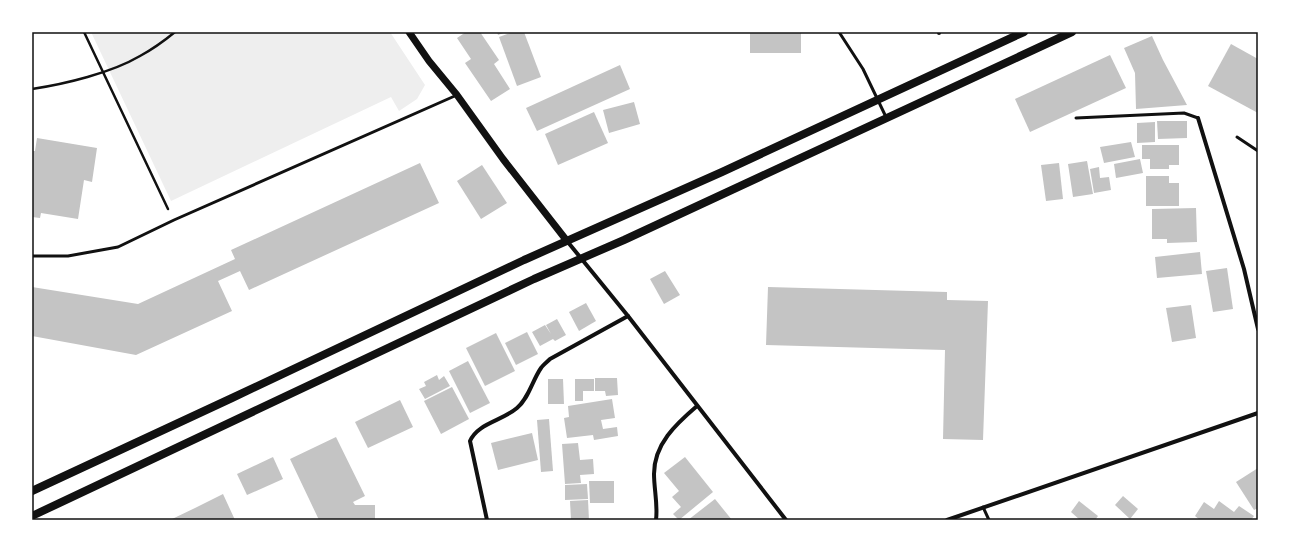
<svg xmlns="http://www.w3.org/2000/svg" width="1290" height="552" viewBox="0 0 1290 552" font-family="Raleway,sans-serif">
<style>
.green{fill:#eee}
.building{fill:#c4c4c4}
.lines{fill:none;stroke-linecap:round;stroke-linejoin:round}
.path{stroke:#111;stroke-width:2.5}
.service{stroke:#111;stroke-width:3}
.minor{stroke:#111;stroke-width:4}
.tertiary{stroke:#111;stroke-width:7}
.secondary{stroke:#111;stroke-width:8}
.neatline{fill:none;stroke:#111;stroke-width:1.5}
</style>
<rect width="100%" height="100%" fill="#fff"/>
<path class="green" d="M91,32H390L425,85L417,99L399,111L391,97L171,201Z"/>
<g class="building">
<path d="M466,32H480L499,60L494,64L510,89L491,101L465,63L471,59L457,38Z"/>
<path d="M497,32H506L498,35Z"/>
<path d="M513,32H524L541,77L517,86L499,37Z"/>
<rect x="750" y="32" width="51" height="21"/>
<path d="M1152,36L1163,60L1187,105L1136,109L1135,73L1124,48Z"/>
<path d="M1231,44L1258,59V113L1208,86Z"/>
<path d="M1110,55L1126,88L1030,132L1015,99Z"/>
<path d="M620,65L630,89L537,131L526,108Z"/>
<path d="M634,102L640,124L609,133L603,110Z"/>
<path d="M594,112L608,143L558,165L545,134Z"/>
<path d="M1157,121H1187V138L1158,139Z"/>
<path d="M1155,122V142L1137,143V123Z"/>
<path d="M37,138L97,148L92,182L84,180L78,219L41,213L40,218L32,217V151H35Z"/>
<path d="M1131,142L1135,157L1104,163L1100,147Z"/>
<path d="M1142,145H1179V165H1169V169H1150V159H1142Z"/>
<path d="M1140,159L1143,173L1116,178L1114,164Z"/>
<path d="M1087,161L1093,194L1073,197L1068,164Z"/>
<path d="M420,163L439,203L249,290L240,271L218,281L232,311L136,355L32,336V287L138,304L235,259L231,250Z"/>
<path d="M1059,163L1063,199L1046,201L1041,165Z"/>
<path d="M482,165L507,203L481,219L457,181Z"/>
<path d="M1099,167L1100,178L1109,177L1111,190L1094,193L1090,169Z"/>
<path d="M1146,176H1169V183H1179V206H1146Z"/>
<path d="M1196,208L1197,242L1167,243V239H1152V209Z"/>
<path d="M1200,252L1202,274L1157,278L1155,257Z"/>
<path d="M1227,268L1233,309L1213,312L1206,271Z"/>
<path d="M665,271L680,295L664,304L650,279Z"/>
<path d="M768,287L947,292V300L988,301L983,440L943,439L945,350L766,345Z"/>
<path d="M586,303L596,321L579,331L569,312Z"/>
<path d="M1191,305L1196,338L1172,342L1166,308Z"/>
<path d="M557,319L566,335L555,341L553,339L540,346L532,332L545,325L551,334L546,325Z"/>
<path d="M527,332L538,354L516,365L505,343Z"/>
<path d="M496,333L515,371L485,386L466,348Z"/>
<path d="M468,361L490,403L470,413L449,371Z"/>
<path d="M437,375L439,380L444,376L450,386L425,399L419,389L426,386L424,382Z"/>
<path d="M595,378H617L618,395L606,396L605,391H595Z"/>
<path d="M548,379H563L564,404H548Z"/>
<path d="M575,379H594V391H583V401H575Z"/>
<path d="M452,387L469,419L441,434L424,401Z"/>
<path d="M612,399L615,418L601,420L603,429L617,427L618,436L594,440L593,435L567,438L564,418L569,417L568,406Z"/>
<path d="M400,400L413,427L368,448L355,422Z"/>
<path d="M549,419L553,471L541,472L537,420Z"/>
<path d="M532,433L538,460L498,470L491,443Z"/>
<path d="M336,437L365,496L353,502L355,505H375V520H319L290,459Z"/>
<path d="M578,443L580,460L593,459L594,474L580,475L581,483L565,484L562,444Z"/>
<path d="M273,457L283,479L247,495L237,474Z"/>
<path d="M685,457L713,492L679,520L673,514L681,507L672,497L679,491L664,473Z"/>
<path d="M1258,468V508L1254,510L1236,482Z"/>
<path d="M589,481H614V503H590Z"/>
<path d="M587,484L588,499L565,500V485Z"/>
<path d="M223,494L235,520H170L195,508Z"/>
<path d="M1123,496L1138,509L1130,519L1115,505Z"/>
<path d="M715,499L732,520H688Z"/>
<path d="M588,500L589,520H571L570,501Z"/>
<path d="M1079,501L1098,516L1095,520H1080L1071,512Z"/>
<path d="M1219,501L1234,512L1239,506L1254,516L1251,520H1200L1195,516L1204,502L1214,509Z"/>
</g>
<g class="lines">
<g class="path">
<path d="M84,32L168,209"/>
<path d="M32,89C65,84 111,73 140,56C153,49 164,41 175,32"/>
</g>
<g class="service">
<path d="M839,32L863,69L886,117"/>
<path d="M1076,118L1184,113L1198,118"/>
<path d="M1237,137L1258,151"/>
<path d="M32,256H68L118,247L174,220L457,95"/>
<path d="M983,507L989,520"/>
</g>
<g class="minor">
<path d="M939,32V33"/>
<path d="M1198,118L1244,269L1258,329"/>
<path d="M567,241L628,316L786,520"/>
<path d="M487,520L470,441C478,423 502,421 517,408C529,398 532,381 541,368C543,365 547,362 550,359L628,316"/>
<path d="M656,520C658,505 654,489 654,474C654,444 676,424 697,406"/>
<path d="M947,520L1258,413"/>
</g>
<path class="tertiary" d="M409,32L429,61L457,95L503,159L567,241"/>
<g class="secondary">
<path d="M32,491L232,398L524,260L722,172L1024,32"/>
<path d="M32,516L534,279L624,240L1072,32"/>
</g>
</g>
<rect width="1290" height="552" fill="none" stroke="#ffffff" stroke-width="66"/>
<rect x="33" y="33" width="1224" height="486" class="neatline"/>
</svg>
